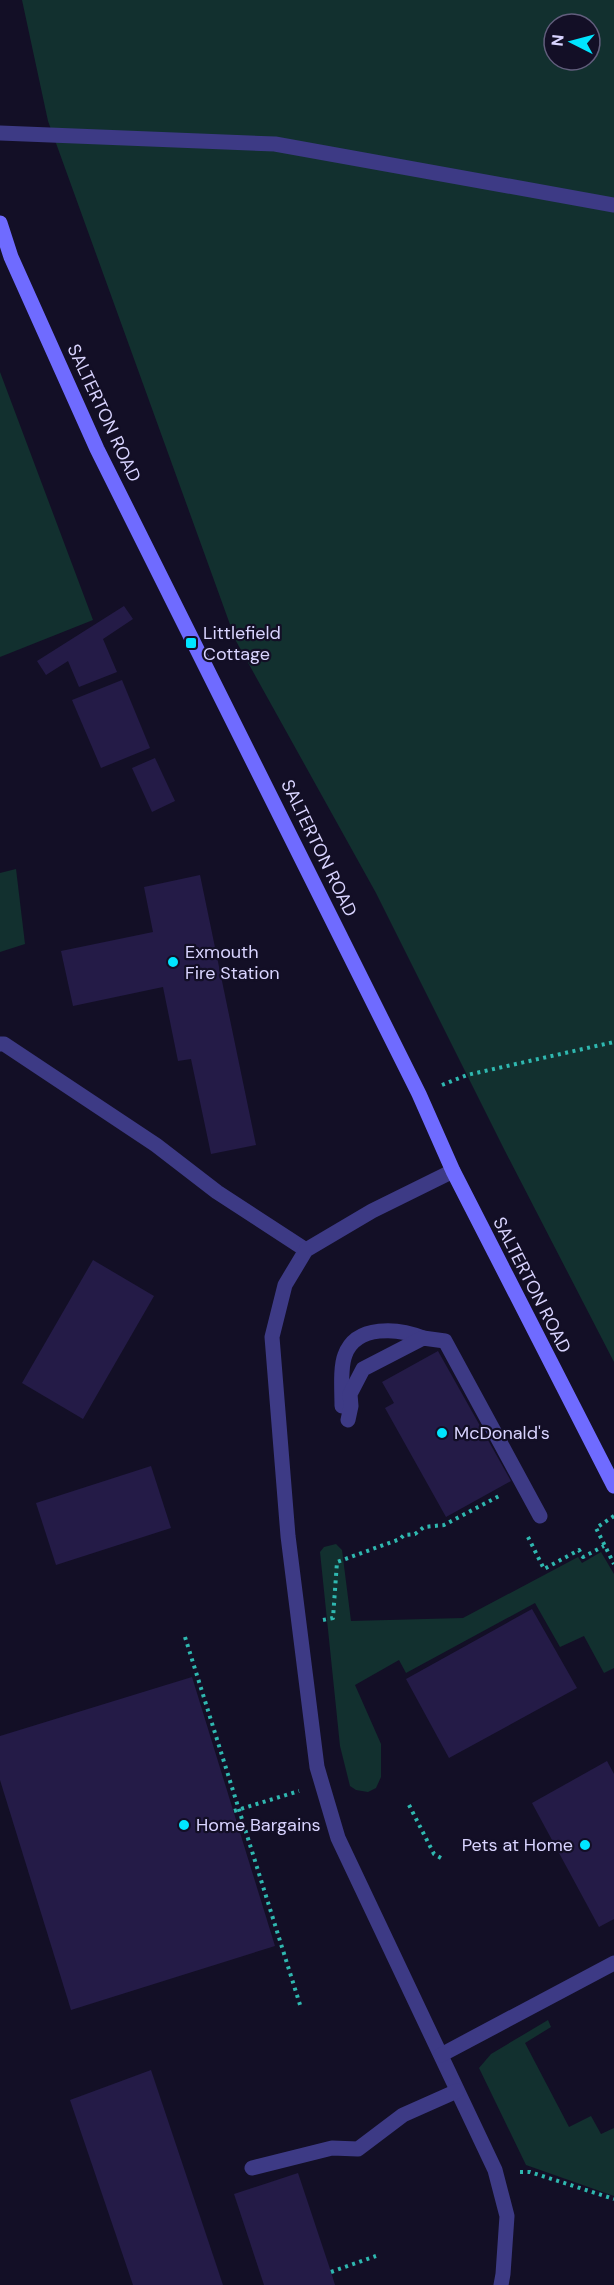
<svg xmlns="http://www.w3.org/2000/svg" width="614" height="2285" viewBox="0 0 614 2285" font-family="'DM Sans',sans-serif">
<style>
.green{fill:#12302f;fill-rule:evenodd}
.building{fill:#241b47}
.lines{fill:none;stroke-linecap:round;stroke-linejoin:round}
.path{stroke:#2fb8b0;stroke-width:4;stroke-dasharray:3 4.5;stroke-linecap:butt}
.service{stroke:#3d3a85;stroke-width:15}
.secondary{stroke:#6f6bff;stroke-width:15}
.poi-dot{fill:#00e5ff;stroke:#130f26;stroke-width:2}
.labels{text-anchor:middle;stroke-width:4.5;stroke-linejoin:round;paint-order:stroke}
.street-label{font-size:18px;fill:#d9d4ff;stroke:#130f26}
.poi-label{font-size:18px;fill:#d9d4ff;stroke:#130f26;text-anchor:start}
</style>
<rect width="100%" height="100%" fill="#130f26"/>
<g class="green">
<path d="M22,0H614V1362L505,1151L376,893L236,641L48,121ZM554,24H590V60H554Z"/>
<path d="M0,372L93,620L0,657Z"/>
<path d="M16,869L25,944L0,952V873Z"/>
<path d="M336,1544L342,1550L351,1621L463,1618L578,1557L582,1563L601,1552L614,1574V1668L604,1673L584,1636L560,1647L535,1603L406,1673L399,1660L355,1685L381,1744V1777L376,1788L368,1792L356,1790L350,1786L340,1746L320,1552L324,1547Z"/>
<path d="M548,2020L551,2027L525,2043L569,2127L591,2116L601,2134L614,2128V2196L526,2165L479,2068L491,2054Z"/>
</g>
<g class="building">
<path d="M124,606L133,619L103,639L117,672L79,687L68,661L46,675L37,661Z"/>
<path d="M122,680L150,748L101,768L72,700Z"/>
<path d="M155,758L175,801L152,812L132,768Z"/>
<path d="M200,875L256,1145L211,1154L191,1059L178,1061L163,987L73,1006L61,951L153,932L144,887Z"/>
<path d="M93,1260L154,1296L83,1419L22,1383Z"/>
<path d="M438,1351L511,1481L446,1517L385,1408L394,1403L382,1382Z"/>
<path d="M151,1466L171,1528L56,1565L36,1503Z"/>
<path d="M532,1609L577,1688L449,1758L406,1679Z"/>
<path d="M192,1677L275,1946L71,2010L0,1780V1736Z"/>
<path d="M607,1761L614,1774V1919L599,1927L532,1803Z"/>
<path d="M151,2070L223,2285H133L70,2100Z"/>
<path d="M298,2173L331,2272L335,2285H264L234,2194Z"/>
</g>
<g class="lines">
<g class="path">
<path d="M442,1085L467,1075L614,1042"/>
<path d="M614,1516L596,1528L614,1564"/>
<path d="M528,1537L544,1569L579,1550L583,1557L604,1546"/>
<path d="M323,1620L333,1618L337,1562L400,1539L404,1535L415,1534L424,1527L444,1525L501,1495"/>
<path d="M185,1637L301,2008"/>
<path d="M409,1805L434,1854L441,1858"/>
<path d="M234,1811L299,1791"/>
<path d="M520,2172H530L614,2199"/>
<path d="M331,2272L376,2256"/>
</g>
<g class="service">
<path d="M0,133L275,144L614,205"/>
<path d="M0,1044H4L156,1145L217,1192L306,1250"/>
<path d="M453,1171L372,1211L306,1250L285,1285L272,1337L288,1536L317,1767L338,1838L495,2170L507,2216L503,2274L501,2285"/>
<path d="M342,1406C342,1392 340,1367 345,1355C356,1324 399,1328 423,1338"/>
<path d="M348,1420L351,1406L350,1394L363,1369L423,1338L445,1341L540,1516"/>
<path d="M441,2055L614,1963"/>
<path d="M252,2168L332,2148L358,2149L403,2115L457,2091"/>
</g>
<path class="secondary" d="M0,223L11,257L97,449L419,1094L453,1171L614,1486"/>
</g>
<g class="poi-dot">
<rect x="185" y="637" width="12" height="12" rx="3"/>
<circle cx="173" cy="962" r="6"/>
<circle cx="442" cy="1433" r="6"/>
<circle cx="184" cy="1825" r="6"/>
<circle cx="585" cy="1845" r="6"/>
</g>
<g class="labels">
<g class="street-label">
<text transform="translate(104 413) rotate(65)" y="6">SALTERTON ROAD</text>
<text transform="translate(319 848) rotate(64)" y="6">SALTERTON ROAD</text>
<text transform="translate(532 1285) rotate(63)" y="6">SALTERTON ROAD</text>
</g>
<g class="poi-label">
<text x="203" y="639">Littlefield<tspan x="203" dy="21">Cottage</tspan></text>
<text x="185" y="958">Exmouth<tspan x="185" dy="21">Fire Station</tspan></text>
<text x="454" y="1439">McDonald's</text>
<text x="196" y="1831">Home Bargains</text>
<text x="573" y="1851" text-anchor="end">Pets at Home</text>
</g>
</g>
<g transform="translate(572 42) rotate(276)"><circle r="28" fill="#130f26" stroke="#625e7d" stroke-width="1.5"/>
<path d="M0-4.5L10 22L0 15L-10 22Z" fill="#00e5ff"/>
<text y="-9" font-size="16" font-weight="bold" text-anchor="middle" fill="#d9d4ff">N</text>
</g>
</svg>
